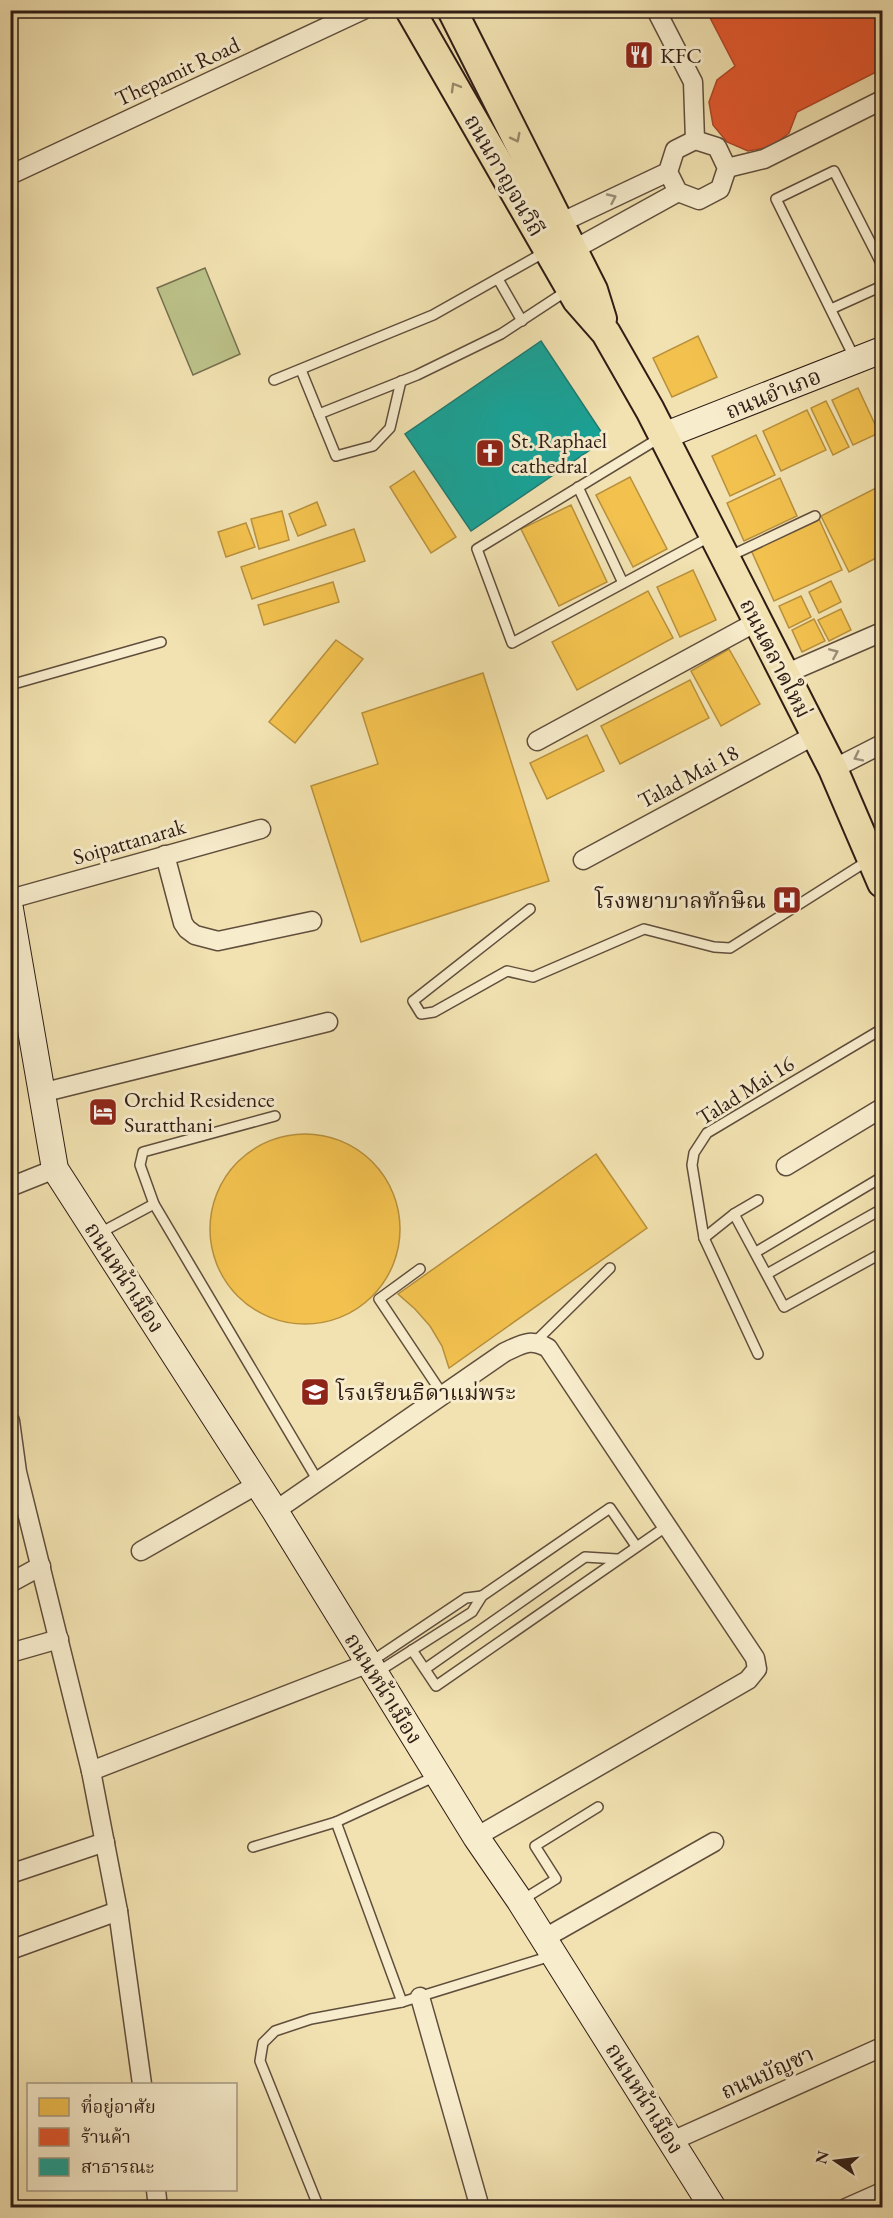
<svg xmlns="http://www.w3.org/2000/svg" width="893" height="2218" viewBox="0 0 893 2218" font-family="'EB Garamond','Noto Serif Thai',serif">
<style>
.green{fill:#bcc38a;stroke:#767050;stroke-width:1.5}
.homes{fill:#f2c14e;stroke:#b8903d;stroke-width:1.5}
.shops{fill:#e4572e;stroke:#ae4526;stroke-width:1.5}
.public{fill:#17a398;stroke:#1e7a71;stroke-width:1.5}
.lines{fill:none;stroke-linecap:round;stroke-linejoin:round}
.lane-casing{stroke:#604e3c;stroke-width:12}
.street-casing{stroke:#604e3c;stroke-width:21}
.secondary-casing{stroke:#2f1c15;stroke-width:28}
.primary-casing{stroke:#2f1c15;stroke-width:32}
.lane{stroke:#f7eccc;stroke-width:9}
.street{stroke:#f7eccc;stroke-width:18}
.secondary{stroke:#f7eccc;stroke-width:26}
.primary{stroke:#f2e2b1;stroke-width:28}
.oneway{stroke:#9a896b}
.oneway2{stroke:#9d8e7a}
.labels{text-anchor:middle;stroke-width:6;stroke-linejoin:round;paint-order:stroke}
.poi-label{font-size:22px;fill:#2f1c15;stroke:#f7eccc;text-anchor:start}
.street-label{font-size:22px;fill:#2f1c15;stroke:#f7eccc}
</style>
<rect width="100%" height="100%" fill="#f2e2b1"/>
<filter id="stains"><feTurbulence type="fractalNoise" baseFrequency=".00333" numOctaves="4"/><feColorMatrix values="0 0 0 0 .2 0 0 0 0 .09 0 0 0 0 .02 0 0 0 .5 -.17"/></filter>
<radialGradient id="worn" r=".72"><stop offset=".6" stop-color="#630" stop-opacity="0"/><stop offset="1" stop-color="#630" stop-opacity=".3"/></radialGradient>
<path class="green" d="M205,268L240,354L193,375L157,288Z"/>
<g class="homes">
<path d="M698,336L717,377L672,397L653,358Z"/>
<path d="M858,388L879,433L853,445L832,400Z"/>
<path d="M826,401L849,447L833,455L811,408Z"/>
<path d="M807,410L826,450L781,471L763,431Z"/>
<path d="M756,435L775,475L730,496L712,456Z"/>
<path d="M414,471L456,537L431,553L390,487Z"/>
<path d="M630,477L667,549L633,567L596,495Z"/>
<path d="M780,478L797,516L744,541L727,503Z"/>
<path d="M882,485V555L849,572L821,516Z"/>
<path d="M317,502L326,525L298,536L289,514Z"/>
<path d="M571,505L607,582L559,606L521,529Z"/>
<path d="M282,511L289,540L259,549L251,519Z"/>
<path d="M819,519L842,570L774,601L751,550Z"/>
<path d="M246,523L255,547L226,557L218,532Z"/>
<path d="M354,529L365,561L252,599L241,567Z"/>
<path d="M693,570L716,620L680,637L657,587Z"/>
<path d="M831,581L841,602L819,613L809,592Z"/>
<path d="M333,582L339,602L264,625L258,605Z"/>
<path d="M648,591L673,638L577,690L552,642Z"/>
<path d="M801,596L811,617L789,628L779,606Z"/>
<path d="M841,609L851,630L829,641L818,620Z"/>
<path d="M814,619L825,641L802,652L792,630Z"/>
<path d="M336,640L363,659L295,743L269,722Z"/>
<path d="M729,649L760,704L721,726L691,671Z"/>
<path d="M483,673L549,881L361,942L311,786L378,764L362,713Z"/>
<path d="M690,680L709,718L620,764L601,726Z"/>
<path d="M587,735L604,771L547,799L530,763Z"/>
<circle cx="305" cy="1229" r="95"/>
<path d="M596,1154L647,1228L449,1368L442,1346L430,1326L415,1309L398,1294Z"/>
</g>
<path class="shops" d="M706,10H882V69L797,112L789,133L771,147L748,151L727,142L713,125L709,102L717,80L735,66Z"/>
<path class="public" d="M541,341L606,439L471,531L405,434Z"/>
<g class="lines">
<g class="lane-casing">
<g id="lane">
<path d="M498,279L522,321"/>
<path d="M831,309L882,286"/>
<path d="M855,359L776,199L834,171L882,265"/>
<path d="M301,370L336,456L373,446L390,428L401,381"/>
<path d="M274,380L433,315L545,252"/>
<path d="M319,414L417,375L501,334L568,290"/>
<path d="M661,437L477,549L512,643L711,536"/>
<path d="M578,487L623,583"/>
<path d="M728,557L815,516"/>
<path d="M10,685L161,642"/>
<path d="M530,909L413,1001L421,1014L434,1012L507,971L533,977L644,929L714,947L730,948L869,860"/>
<path d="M275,1116L143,1152L140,1165L154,1204L318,1481"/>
<path d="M734,1214L784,1307L882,1253"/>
<path d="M98,1234L154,1204"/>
<path d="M704,1238L734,1214L758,1200"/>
<path d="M756,1252L882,1177"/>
<path d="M420,1269L379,1299L443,1395"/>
<path d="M767,1274L882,1209"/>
<path d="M536,1341L610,1268"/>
<path d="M758,1354L704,1238L692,1165L694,1153L707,1133L882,1029"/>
<path d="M412,1650L436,1686L667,1526"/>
<path d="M369,1663L466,1598L482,1596"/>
<path d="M425,1669L585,1557L617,1559"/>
<path d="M376,1673L472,1612L482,1596L610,1508L636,1546"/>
<path d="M336,1822L402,2002"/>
<path d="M253,1847L336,1822L436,1776"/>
<path d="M522,1900L556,1879L535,1846L598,1807"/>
<path d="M319,2208L260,2061L263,2043L275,2031L311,2019L402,2002L551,1956"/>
</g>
</g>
<g class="street-casing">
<g id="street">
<path d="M656,10L693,82L695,140"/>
<path d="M727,168L764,159L882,100"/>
<path d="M10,175L363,10"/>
<path d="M560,223L668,172L675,150L695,140L717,147L727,168L720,189L699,200L678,192L668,172"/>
<path d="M573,250L678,192"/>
<path d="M785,674L882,632"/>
<path d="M537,741L758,621"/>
<path d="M833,769L882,744"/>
<path d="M165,855L183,923L187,929L195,935L218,941L312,921"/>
<path d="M583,860L815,735"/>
<path d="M10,899L261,829"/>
<path d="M41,1093L328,1022"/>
<path d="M786,1166L882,1108"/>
<path d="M10,1187L55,1169"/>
<path d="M10,1421L17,1472L91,1771L118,1911L142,2084"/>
<path d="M275,1511L505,1352C523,1344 530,1338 548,1348L755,1658L757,1669L748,1680L476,1837"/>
<path d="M141,1551L258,1484"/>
<path d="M10,1583L41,1566"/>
<path d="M10,1653L59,1639"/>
<path d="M91,1771L369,1663"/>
<path d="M10,1874L105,1842"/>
<path d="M543,1939L714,1842"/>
<path d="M10,1950L118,1911"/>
<path d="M420,1997L480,2208"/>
<path d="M672,2141L882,2047"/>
<path d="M156,2190L158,2208"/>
<path d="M846,2208L882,2192"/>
</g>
</g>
<g class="secondary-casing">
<g id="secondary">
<path d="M663,436L882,350"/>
<path d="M10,909L55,1169L275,1511L476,1837L520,1901L713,2208"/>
</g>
</g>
<g class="primary-casing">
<g id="primary">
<path d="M410,10L577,300L606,333L650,410L833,769L882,883"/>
<path d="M452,10L593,290L602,319"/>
</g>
</g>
<use href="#lane" class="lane"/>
<use href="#street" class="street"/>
<use href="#secondary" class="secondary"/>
<use href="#primary" class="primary"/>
</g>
<defs><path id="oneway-chevron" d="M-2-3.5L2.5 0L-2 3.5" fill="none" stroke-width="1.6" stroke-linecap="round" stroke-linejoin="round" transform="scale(1.5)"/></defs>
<g class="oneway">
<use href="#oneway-chevron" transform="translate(455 87) rotate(-120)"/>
<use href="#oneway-chevron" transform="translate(516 138) rotate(63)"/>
</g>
<g class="oneway2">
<use href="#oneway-chevron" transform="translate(612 198) rotate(-25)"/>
<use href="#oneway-chevron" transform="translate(834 653) rotate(-23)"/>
<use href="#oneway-chevron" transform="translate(858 757) rotate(154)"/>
</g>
<defs>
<g id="restaurant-square" transform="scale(1.5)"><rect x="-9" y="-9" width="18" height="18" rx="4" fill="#8f2418" stroke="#f7eccc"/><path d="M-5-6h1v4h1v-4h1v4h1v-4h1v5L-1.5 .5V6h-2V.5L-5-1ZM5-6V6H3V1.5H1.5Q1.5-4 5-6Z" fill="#fff"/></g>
<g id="church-square" transform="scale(1.5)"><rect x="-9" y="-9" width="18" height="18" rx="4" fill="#8f2418" stroke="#f7eccc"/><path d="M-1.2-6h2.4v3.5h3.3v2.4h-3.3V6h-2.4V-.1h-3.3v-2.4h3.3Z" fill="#fff"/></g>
<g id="hospital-square" transform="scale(1.5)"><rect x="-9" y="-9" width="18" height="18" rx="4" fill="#8f2418" stroke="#f7eccc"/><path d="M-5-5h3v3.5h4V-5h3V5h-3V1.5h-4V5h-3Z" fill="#fff"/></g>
<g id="hotel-square" transform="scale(1.5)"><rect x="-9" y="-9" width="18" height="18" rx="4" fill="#8f2418" stroke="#f7eccc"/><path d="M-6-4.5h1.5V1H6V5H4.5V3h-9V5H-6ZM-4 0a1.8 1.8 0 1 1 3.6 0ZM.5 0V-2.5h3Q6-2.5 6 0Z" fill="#fff"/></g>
<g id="school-square" transform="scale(1.5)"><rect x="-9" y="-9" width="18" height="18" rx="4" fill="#8f2418" stroke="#f7eccc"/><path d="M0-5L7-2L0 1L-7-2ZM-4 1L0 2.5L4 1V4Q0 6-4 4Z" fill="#fff"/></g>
</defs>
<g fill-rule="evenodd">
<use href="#restaurant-square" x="639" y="55"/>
<use href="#church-square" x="490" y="453"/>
<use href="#hospital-square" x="787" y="900"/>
<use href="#hotel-square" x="103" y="1112"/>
<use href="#school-square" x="315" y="1392"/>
</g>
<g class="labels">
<g class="poi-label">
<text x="660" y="63">KFC</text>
<text x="511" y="448">St. Raphael<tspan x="511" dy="25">cathedral</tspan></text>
<text x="766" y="908" text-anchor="end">โรงพยาบาลทักษิณ</text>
<text x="124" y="1107">Orchid Residence<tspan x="124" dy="25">Suratthani</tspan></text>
<text x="336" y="1400">โรงเรียนธิดาแม่พระ</text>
</g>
<g class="street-label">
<text transform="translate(177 71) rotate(-25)" y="8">Thepamit Road</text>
<text transform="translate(505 175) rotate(60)" y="8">ถนนกาญจนวิถี</text>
<text transform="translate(773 393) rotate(-22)" y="8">ถนนอำเภอ</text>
<text transform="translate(776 658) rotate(63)" y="8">ถนนตลาดใหม่</text>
<text transform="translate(688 776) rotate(-28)" y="8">Talad Mai 18</text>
<text transform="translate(129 841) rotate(-16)" y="8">Soipattanarak</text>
<text transform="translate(745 1090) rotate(-32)" y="8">Talad Mai 16</text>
<text transform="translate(125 1277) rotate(57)" y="8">ถนนหน้าเมือง</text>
<text transform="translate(384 1688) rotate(58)" y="8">ถนนหน้าเมือง</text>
<text transform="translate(767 2072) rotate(-24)" y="8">ถนนบัญชา</text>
<text transform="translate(645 2098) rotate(58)" y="8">ถนนหน้าเมือง</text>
</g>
</g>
<rect width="893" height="2218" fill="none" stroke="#f2e2b1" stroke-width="36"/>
<rect x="12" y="12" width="869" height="2194" fill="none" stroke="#2f1c15" stroke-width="3"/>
<rect x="18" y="18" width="857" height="2182" fill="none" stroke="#2f1c15" stroke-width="1.5"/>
<rect x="27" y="2083" width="210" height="108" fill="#f7eccc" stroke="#a79983" stroke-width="1.5"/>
<rect x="39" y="2098" width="30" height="18" fill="#f2c14e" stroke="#a79983" stroke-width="1.5"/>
<text x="81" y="2113" font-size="18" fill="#2f1c15">ที่อยู่อาศัย</text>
<rect x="39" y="2128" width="30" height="18" fill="#e4572e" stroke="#a79983" stroke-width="1.5"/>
<text x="81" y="2143" font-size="18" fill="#2f1c15">ร้านค้า</text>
<rect x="39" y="2158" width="30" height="18" fill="#17a398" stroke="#a79983" stroke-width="1.5"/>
<text x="81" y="2173" font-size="18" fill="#2f1c15">สาธารณะ</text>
<g transform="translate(836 2161) rotate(284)" stroke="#f7eccc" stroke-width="4.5" paint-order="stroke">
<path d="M0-4.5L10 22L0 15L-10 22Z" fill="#2f1c15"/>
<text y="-9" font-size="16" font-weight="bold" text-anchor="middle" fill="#2f1c15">N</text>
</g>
<rect width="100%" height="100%" filter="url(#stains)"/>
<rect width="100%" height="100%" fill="url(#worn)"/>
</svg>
